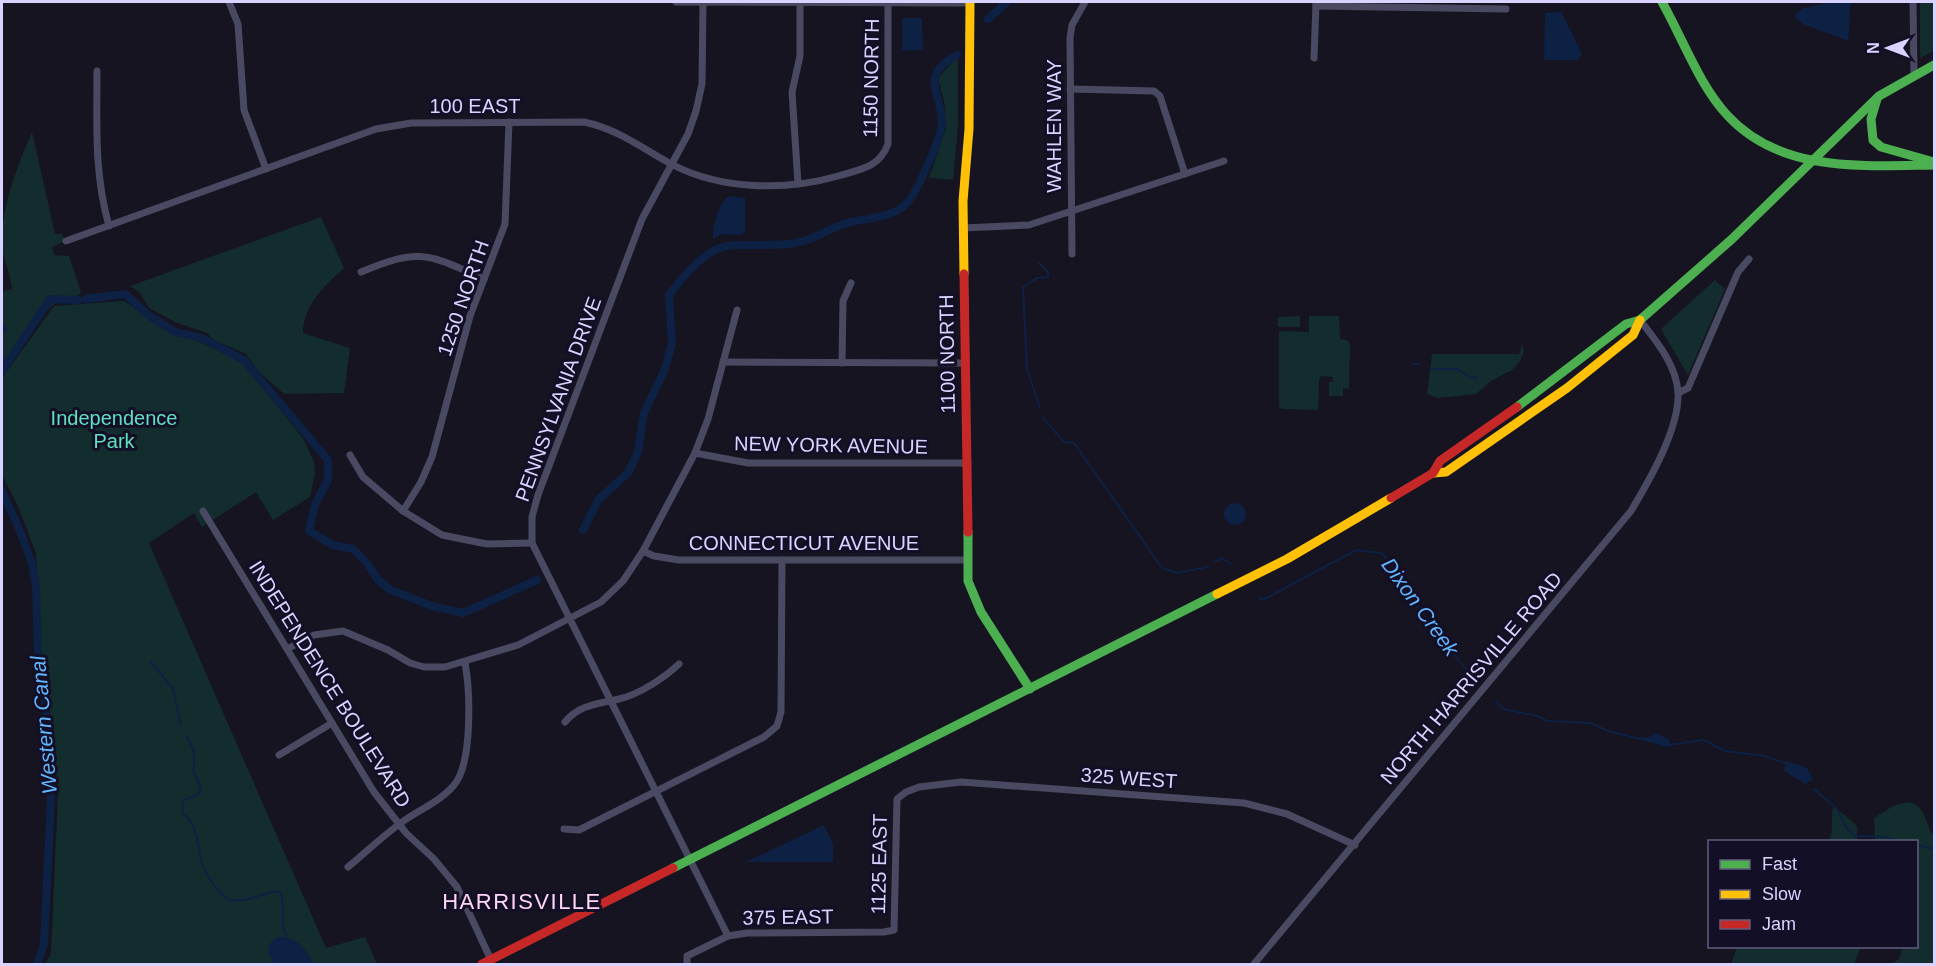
<svg xmlns="http://www.w3.org/2000/svg" width="1936" height="966" viewBox="0 0 1936 966" font-family="Arial,sans-serif">
<style>
.green{fill:#132c2d}
.water{fill:#0d2144}
.lines{fill:none;stroke-linecap:round;stroke-linejoin:round}
.stream{stroke:#0d2144;stroke-width:2}
.canal{stroke:#0d2144;stroke-width:8}
.street{stroke:#4a4962;stroke-width:7}
.fast{stroke:#4caf50;stroke-width:9}
.slow{stroke:#ffc107;stroke-width:9}
.jam{stroke:#c62828;stroke-width:9}
.labels{text-anchor:middle;stroke-width:6;stroke-linejoin:round;paint-order:stroke}
.street-label{font-size:20px;fill:#d9d4ff;stroke:#130f26}
.park-label{font-size:20px;fill:#5fe0c0;stroke:#130f26}
.water-label{font-size:21px;font-style:italic;fill:#62b6ff;stroke:#130f26}
.quarter-label{font-size:22px;letter-spacing:1.5px;fill:#ffd6f0;stroke:#130f26}
</style>
<rect width="100%" height="100%" fill="#161421"/>
<g class="green">
<path d="M1920,2H1934V51L1920,58Z"/>
<path d="M958,56V124L953,180L929,178L946,128L945,106L938,78Z"/>
<path d="M32,132L55,234H62L65,241L52,247L54,255L69,256L81,292C74,302 61,300 52,306C31,322 17,345 2,365V292L12,289C10,273 5,263 2,249C0,208 17,168 32,132Z"/>
<path d="M321,217L344,268C325,285 303,305 303,333L350,348L344,393L284,394L258,371L246,354L214,340L207,333L175,322L149,308L140,293L130,286Z"/>
<path d="M1715,280L1725,289L1688,375L1661,329Z"/>
<path d="M124,301L174,334L200,342L242,362L303,438L314,462L315,474L310,497L273,520L256,492L202,527L194,513L149,543L326,948L365,937L377,964H45L51,954L58,792L48,688L41,655L36,554L18,506L2,475V378L54,306Z"/>
<path d="M1300,316V327H1278V317Z"/>
<path d="M1309,316H1339L1340,339L1347,340L1350,344L1349,389L1343,388V396H1329V382H1333V377L1321,376L1319,380L1318,410L1283,409L1279,407V331L1309,332Z"/>
<path d="M1522,345L1524,350L1520,361L1512,370L1491,381L1476,394L1438,398L1427,394L1432,354H1519Z"/>
<path d="M1908,802C1923,804 1926,820 1931,833L1934,835V964H1892L1899,959L1903,947L1916,946V842L1875,841L1874,818L1893,806Z"/>
<path d="M1834,806L1857,826V841H1829C1835,827 1829,815 1834,806Z"/>
<path d="M1737,947V946L1861,947L1854,964H1731Z"/>
</g>
<g class="water">
<path d="M1833,2H1851L1848,41L1803,24L1794,16L1803,8Z"/>
<path d="M1561,12L1582,54L1578,60H1544L1545,13Z"/>
<path d="M902,18H922L923,50L902,51Z"/>
<path d="M729,196L745,198V232L740,235L722,234L713,239C712,228 719,202 729,196Z"/>
<circle cx="1235" cy="514" r="11"/>
<path d="M1656,733L1670,740L1668,747L1637,739L1638,737L1648,738Z"/>
<path d="M1786,761L1807,768L1813,779L1805,784L1784,771Z"/>
<path d="M824,825L833,844V862H746Z"/>
<path d="M278,937C299,938 304,947 314,964H275L268,954L270,943Z"/>
</g>
<g class="lines">
<g class="stream">
<path d="M1039,263L1048,272V277L1037,278L1023,287L1027,370L1040,408"/>
<path d="M2,325L6,329L2,333"/>
<path d="M2,356L6,365"/>
<path d="M1413,364H1419"/>
<path d="M1430,369H1457L1472,378L1477,377"/>
<path d="M1043,418L1064,442L1074,443L1162,568L1177,573L1208,567"/>
<path d="M20,531L24,530"/>
<path d="M1214,562L1222,558L1231,564"/>
<path d="M1259,598L1263,600L1356,550L1381,553L1389,560L1415,605L1477,683"/>
<path d="M151,662L173,689L181,725"/>
<path d="M1496,701L1503,709L1537,716L1547,721L1590,723L1608,731L1640,739"/>
<path d="M187,737C193,746 197,759 193,770L201,788L198,795L183,800L182,813C199,825 197,845 202,863C205,873 220,897 230,900C242,903 263,894 276,891L281,893C286,908 279,924 287,938"/>
<path d="M1669,745L1704,740L1725,751L1765,756L1787,764"/>
<path d="M1814,789L1837,809L1847,829L1856,836L1885,837L1903,842"/>
<path d="M1916,845L1934,849"/>
</g>
<g class="canal">
<path d="M988,19L1007,2"/>
<path d="M86,299L125,294L148,315L175,332L202,338L244,360L328,460V480L315,504L309,531L333,545L353,549L367,563L378,580L391,590L432,606L463,613L537,580"/>
<path d="M2,371L50,299L78,300"/>
<path d="M2,491L20,531L32,564L36,587L38,658L44,691L51,798L44,944L37,964"/>
<path d="M583,530L599,499L628,473L638,452L644,413L665,369L672,343L669,295C681,279 705,249 727,246C753,243 779,248 804,241C820,236 834,226 851,222C869,218 893,217 906,204C916,195 943,134 942,121C940,90 919,76 957,55"/>
</g>
<g class="street">
<path d="M229,2L238,24L244,110L266,169"/>
<path d="M676,2L970,3"/>
<path d="M1913,2L1914,74"/>
<path d="M703,3L702,84L696,111L688,134L642,219L538,495L532,517V543L728,936"/>
<path d="M1316,6L1506,9"/>
<path d="M1314,58L1316,3"/>
<path d="M97,71C97,126 94,173 109,226"/>
<path d="M1070,89L1154,91L1160,96L1185,174"/>
<path d="M798,184L792,92L800,56V3"/>
<path d="M963,228L1029,225L1224,161"/>
<path d="M66,241L376,129L411,123L584,122C618,129 643,149 673,165C722,190 786,191 838,176C861,169 879,168 888,144V2"/>
<path d="M1072,254L1070,38L1072,25L1085,2"/>
<path d="M361,272C420,247 428,254 484,279"/>
<path d="M723,362L965,363"/>
<path d="M842,363L843,301L851,283"/>
<path d="M1678,393L1688,388L1738,272L1749,259"/>
<path d="M695,453L748,463H968"/>
<path d="M350,455L363,477L403,511L442,535L487,544L532,543"/>
<path d="M203,511L374,792L406,833L434,859L457,887L491,960"/>
<path d="M403,511L421,482L432,457L470,316L505,224L509,122"/>
<path d="M643,551L654,556L679,560H966"/>
<path d="M287,649L314,635L343,631L388,650L410,663L424,667H445L518,645L601,602L623,581L643,551L695,453L708,419L737,310"/>
<path d="M565,722C580,704 599,704 619,699C640,694 664,678 679,664"/>
<path d="M279,755L332,723"/>
<path d="M564,829L579,830L764,737L777,726L781,712L782,560"/>
<path d="M348,867C367,851 385,834 405,820C421,809 442,800 454,785C473,763 470,690 465,663"/>
<path d="M687,964V956L728,936L747,933L884,932L894,930L897,799L906,792L919,787L961,782L1244,803L1287,814L1355,845"/>
<path d="M1254,964L1631,511C1649,481 1680,428 1678,392C1676,364 1656,341 1640,320"/>
</g>
<g class="fast">
<path d="M1662,2C1683,39 1699,85 1728,116C1781,173 1863,166 1934,165"/>
<path d="M1877,99L1871,119L1873,140L1881,147L1934,162"/>
<path d="M1517,407L1626,324L1640,320L1732,239L1879,96L1934,65"/>
<path d="M968,532V581L981,612L1030,689"/>
<path d="M673,868L1217,594"/>
</g>
<g class="slow">
<path d="M964,274L963,201L969,129L970,2"/>
<path d="M1433,473L1446,472L1567,388L1633,335L1640,320"/>
<path d="M1217,594L1287,559L1391,498"/>
</g>
<g class="jam">
<path d="M964,274L968,532"/>
<path d="M1391,498L1433,473L1440,461L1517,407"/>
<path d="M482,964L673,868"/>
</g>
</g>
<g class="labels">
<g class="street-label">
<text transform="translate(871 78) rotate(-89)" y="7">1150 NORTH</text>
<text x="475" y="113">100 EAST</text>
<text transform="translate(1054 126) rotate(-90)" y="7">WAHLEN WAY</text>
<text transform="translate(463 298) rotate(-71)" y="7">1250 NORTH</text>
<text transform="translate(947 354) rotate(-91)" y="7">1100 NORTH</text>
<text transform="translate(558 399) rotate(-70)" y="7">PENNSYLVANIA DRIVE</text>
<text transform="translate(831 445) rotate(1)" y="7">NEW YORK AVENUE</text>
<text x="804" y="550">CONNECTICUT AVENUE</text>
<text transform="translate(1471 678) rotate(-50)" y="7">NORTH HARRISVILLE ROAD</text>
<text transform="translate(330 684) rotate(58)" y="7">INDEPENDENCE BOULEVARD</text>
<text transform="translate(1129 778) rotate(4)" y="7">325 WEST</text>
<text transform="translate(879 864) rotate(-89)" y="7">1125 EAST</text>
<text transform="translate(788 917) rotate(-1)" y="7">375 EAST</text>
</g>
<g class="park-label">
<text x="114" y="425">Independence<tspan x="114" dy="23">Park</tspan></text>
</g>
<g class="water-label">
<text transform="translate(1420 607) rotate(54)" y="7">Dixon Creek</text>
<text transform="translate(44 725) rotate(-95)" y="7">Western Canal</text>
</g>
<g class="quarter-label">
<text x="522" y="909">HARRISVILLE</text>
</g>
</g>
<rect width="1936" height="966" fill="none" stroke="#d9d4ff" stroke-width="6"/>
<rect x="1708" y="840" width="210" height="108" fill="#130f26" stroke="#625e7d" stroke-width="1.5"/>
<rect x="1720" y="860" width="30" height="9" fill="#4caf50" stroke="#625e7d" stroke-width="1.5"/>
<text x="1762" y="870" font-size="18" fill="#d9d4ff">Fast</text>
<rect x="1720" y="890" width="30" height="9" fill="#ffc107" stroke="#625e7d" stroke-width="1.5"/>
<text x="1762" y="900" font-size="18" fill="#d9d4ff">Slow</text>
<rect x="1720" y="920" width="30" height="9" fill="#c62828" stroke="#625e7d" stroke-width="1.5"/>
<text x="1762" y="930" font-size="18" fill="#d9d4ff">Jam</text>
<g transform="translate(1888 48) rotate(270)" stroke="#130f26" stroke-width="4.5" paint-order="stroke">
<path d="M0-4.5L10 22L0 15L-10 22Z" fill="#d9d4ff"/>
<text y="-9" font-size="16" font-weight="bold" text-anchor="middle" fill="#d9d4ff">N</text>
</g>
</svg>
